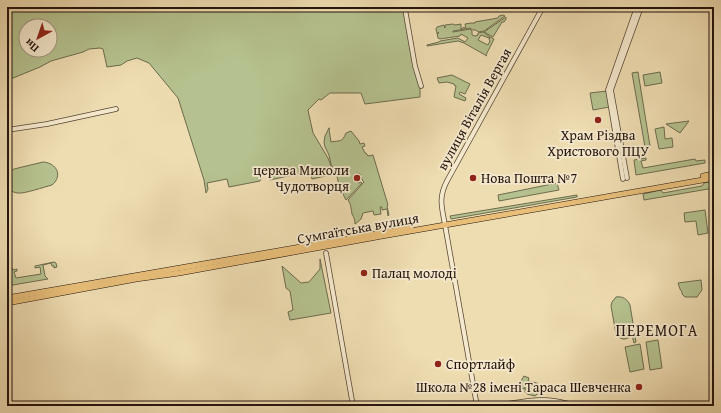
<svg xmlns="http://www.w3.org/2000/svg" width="721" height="413" viewBox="0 0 721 413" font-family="'Gentium Book Plus',serif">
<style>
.green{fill:#b5c28f;stroke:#6c6b4e;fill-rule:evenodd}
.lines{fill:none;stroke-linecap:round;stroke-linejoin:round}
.minor-casing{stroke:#564636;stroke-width:5.5}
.major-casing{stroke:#23140d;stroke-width:6}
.minor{stroke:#f5e9cd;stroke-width:4}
.major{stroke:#e8be79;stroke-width:5}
.poi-dot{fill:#8f2418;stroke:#f5e9cd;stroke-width:1.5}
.labels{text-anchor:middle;stroke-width:3.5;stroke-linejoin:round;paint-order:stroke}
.street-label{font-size:14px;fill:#23140d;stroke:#f5e9cd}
.poi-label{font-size:14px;fill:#23140d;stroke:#f5e9cd;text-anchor:start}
.quarter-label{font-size:16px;letter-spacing:1px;fill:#23140d;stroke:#f5e9cd}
</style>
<rect width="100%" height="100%" fill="#efddb2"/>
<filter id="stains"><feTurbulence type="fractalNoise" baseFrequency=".005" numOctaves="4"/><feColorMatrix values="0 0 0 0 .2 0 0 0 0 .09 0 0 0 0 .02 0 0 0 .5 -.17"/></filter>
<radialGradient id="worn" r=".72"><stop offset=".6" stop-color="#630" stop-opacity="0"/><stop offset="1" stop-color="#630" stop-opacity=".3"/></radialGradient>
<g class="green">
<path d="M7,7H417L406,9L420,87V97L365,104L361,93H330L321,100L319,99L308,110L313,133L328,158L334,174L312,179L310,171L270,180L268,172L261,175V179L260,181L229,187L227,179L207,183L208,189L206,193L204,180L178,98L149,63L137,58L127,61L121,65L107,67L103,49L100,48L89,49L83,52L51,61L40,67L13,78L7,77ZM26,26H50V50H26Z"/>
<path d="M503,15L505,16L484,31L478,32L476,30H473L470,28L466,29L465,24L471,23H475V22L498,18L499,16Z"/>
<path d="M506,17V19L504,22H502L493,37L484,32Z"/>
<path d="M453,24L455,25L461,24V29L463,28L464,27L465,29L453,31V32L470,29L472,31V35L475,36L478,35V33L483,32L490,37L489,38L481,35L478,40L488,45L490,41L489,39L490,37L494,39L486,55L487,56L464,43L458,41L427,46V45L439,42L440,41L458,38L465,42L468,38L461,34L460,36L440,39L438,38L437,33H439H437L436,29L437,27L444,25L445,28V25Z"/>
<path d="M638,72L650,146L645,147L632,73Z"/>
<path d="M660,72L662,83L645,86L643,75Z"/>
<path d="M452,75L470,84L465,94L460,92L459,94L466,98L465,101L454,97L456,86L454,85V84L447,82L439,83L437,78Z"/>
<path d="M607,91L609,107L593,110L590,93Z"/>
<path d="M689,121L680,133L666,124Z"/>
<path d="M664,127L665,139L672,138L673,147L659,149L655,129Z"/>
<path d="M329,128H330L329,129L331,142C340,140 342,143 346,133L351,131L359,141L360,144L364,143L365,146L362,147L365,153H366L368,156L373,155L388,205L387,206L389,215L388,216L387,209L382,210V207H380L381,214L374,215L373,211L363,213L361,219L355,224C355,220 354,217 352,214C351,209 351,204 348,200L364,182L362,180V178L360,177V174L357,173C354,175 352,177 353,180L359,183L361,182L362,183L346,200L339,186L337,176L331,164L329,155L325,147L324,142L325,136Z"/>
<path d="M646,158V160L641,161L643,168L695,159L696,161L705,160V163L636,175L634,160Z"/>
<path d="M43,162C57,163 63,176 52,185C44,187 24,194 18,193C12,193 8,188 7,183C6,177 9,172 14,169Z"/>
<path d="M714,181V188L644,200L643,194L661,190L663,193L702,186L704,183Z"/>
<path d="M557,183L559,190L499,201L498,195Z"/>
<path d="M577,195V197L451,219L450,216Z"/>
<path d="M705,210L708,233L698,235L696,221L685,222L684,213Z"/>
<path d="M343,229V236L319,240L318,234Z"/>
<path d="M320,259L331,313L290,320L288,312L293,310L290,291L286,288L282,266L301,283L309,282L320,269Z"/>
<path d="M54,262L56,263L57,267L54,268V266H52L51,263L43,265L45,276L48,279L7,286V269L12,268L13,270L17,269V271L14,272L16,278L41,274L40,267L35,268V266Z"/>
<path d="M701,280L702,290L697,297H685L682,294V292L680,289L678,283Z"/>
<path d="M616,297C623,296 627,299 630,305L636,342L634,343L632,335C627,340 621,341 616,334L611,306L612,302Z"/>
<path d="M658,340L662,368L650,370L646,342Z"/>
<path d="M640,344L644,369L630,372L625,347Z"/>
<path d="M524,376L529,378L528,381L537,383L542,388L541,391L535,396L527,394L525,392V387L524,389L518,386Z"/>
</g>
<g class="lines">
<g class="minor-casing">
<g id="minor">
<path d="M417,7L405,9L415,66L421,86"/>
<path d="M7,130L47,124L116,109"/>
<path d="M627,178L611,90L641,7"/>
<path d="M623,179L608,90L637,7"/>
<path d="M326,253L353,406"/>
<path d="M477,406L445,225C442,208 438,198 447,181L543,7"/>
<path d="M495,406C514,403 535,398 555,401C562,402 569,404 576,406"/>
</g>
</g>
<g class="major-casing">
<g id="major">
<path d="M703,176L714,174"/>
<path d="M7,298L410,228"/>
<path d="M7,303L136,279L179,273L382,236L714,178"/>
</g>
</g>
<use href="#minor" class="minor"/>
<use href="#major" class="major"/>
</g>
<g class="poi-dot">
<circle cx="598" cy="120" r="4"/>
<circle cx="357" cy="178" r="4"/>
<circle cx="473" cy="178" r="4"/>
<circle cx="364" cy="273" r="4"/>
<circle cx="438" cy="364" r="4"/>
<circle cx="639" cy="387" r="4"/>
</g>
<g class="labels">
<g class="street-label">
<text transform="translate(474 109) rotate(-61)" y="5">вулиця Віталія Вергая</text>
<text transform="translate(358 228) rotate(-10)" y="5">Сумгаїтська вулиця</text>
</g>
<g class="poi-label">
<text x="598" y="140" text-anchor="middle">Храм Різдва<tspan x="598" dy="16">Христового ПЦУ</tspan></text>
<text x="349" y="175" text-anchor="end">церква Миколи<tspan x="349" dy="16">Чудотворця</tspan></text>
<text x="481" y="183">Нова Пошта №7</text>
<text x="372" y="278">Палац молоді</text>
<text x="446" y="369">Спортлайф</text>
<text x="631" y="392" text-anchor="end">Школа №28 імені Тараса Шевченка</text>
</g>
<g class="quarter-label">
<text x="657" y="336">ПЕРЕМОГА</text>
</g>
</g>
<rect width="721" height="413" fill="none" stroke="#efddb2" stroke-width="24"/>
<rect x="8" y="8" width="705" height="397" fill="none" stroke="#23140d" stroke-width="2"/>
<rect x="12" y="12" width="697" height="389" fill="none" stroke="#23140d"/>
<g transform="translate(38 38) rotate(220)"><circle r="19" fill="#f5e9cd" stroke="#a19480"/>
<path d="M0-3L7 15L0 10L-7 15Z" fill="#8f2418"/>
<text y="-6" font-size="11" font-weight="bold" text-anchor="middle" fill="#23140d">Пн</text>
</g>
<rect width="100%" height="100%" filter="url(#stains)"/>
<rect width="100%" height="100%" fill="url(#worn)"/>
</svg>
